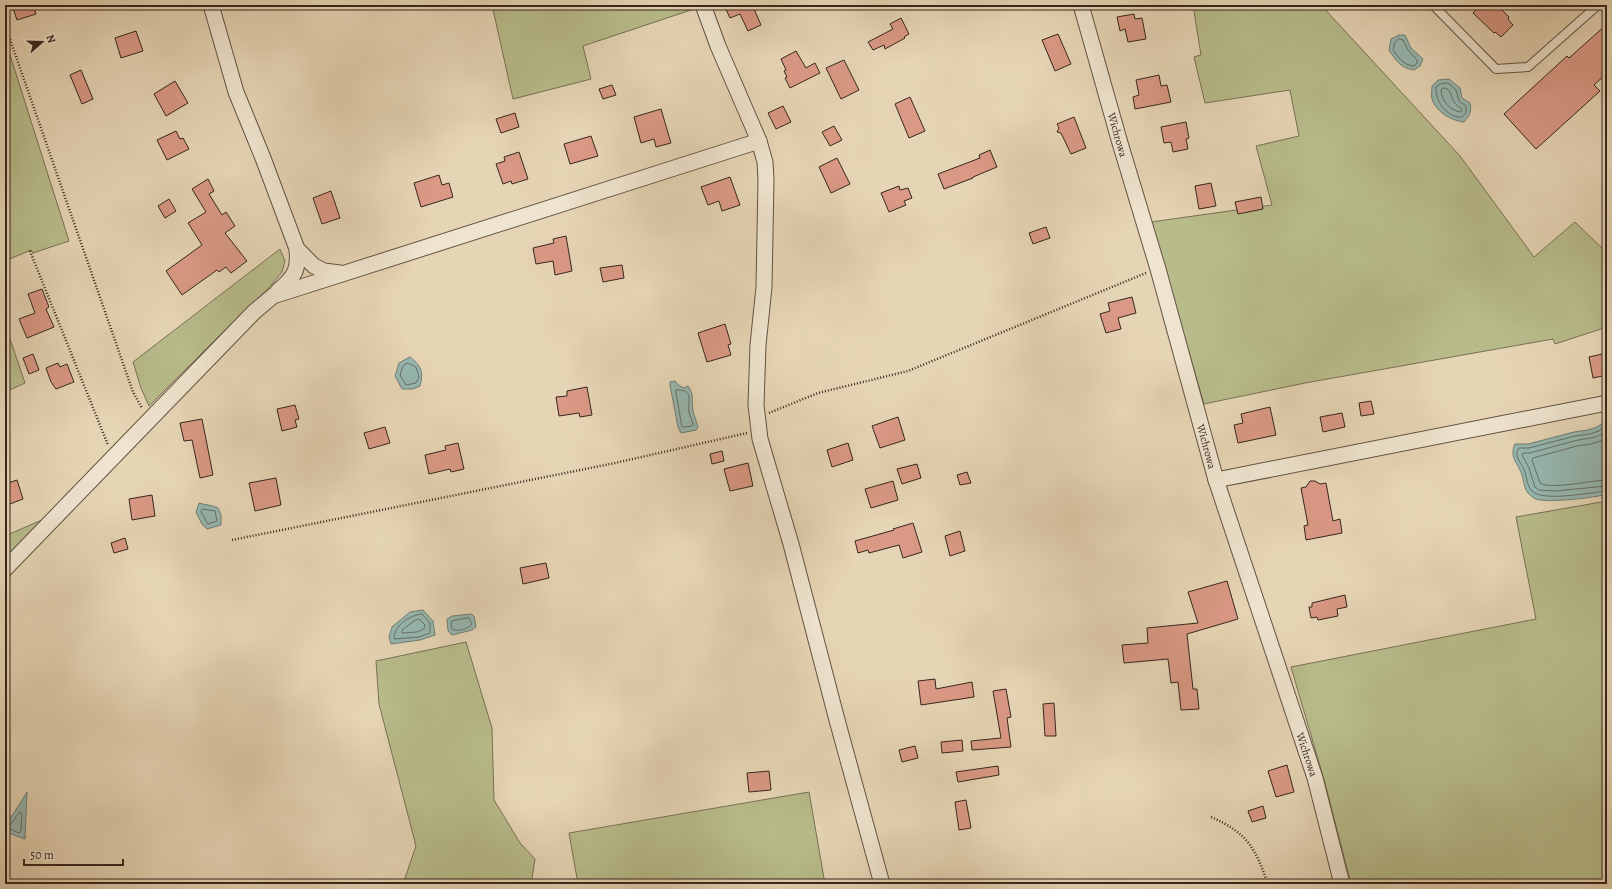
<svg xmlns="http://www.w3.org/2000/svg" width="1612" height="889" viewBox="0 0 1612 889" font-family="Alegreya,serif">
<style>
.green{fill:#b8bc8b;stroke:#777154}
.water{fill:#96b8b1;stroke:#707e76}
.lines{fill:none;stroke-linecap:round;stroke-linejoin:round}
.shore{stroke:#666f67;stroke-width:1}
.building{fill:#da9985;stroke:#36261d}
.lane-casing{stroke:#625243;stroke-width:10}
.street-casing{stroke:#625243;stroke-width:17}
.path{stroke:#36261d;stroke-width:2.5;stroke-dasharray:1 2;stroke-linecap:butt}
.lane{stroke:#efe4cf;stroke-width:8}
.street{stroke:#efe4cf;stroke-width:15}
.labels{text-anchor:middle;stroke-width:4;stroke-linejoin:round;paint-order:stroke}
.street-label{font-size:11px;fill:#36261d;stroke:#efe4cf}
</style>
<rect width="100%" height="100%" fill="#e6d5b5"/>
<filter id="stains"><feTurbulence type="fractalNoise" baseFrequency=".005" numOctaves="4"/><feColorMatrix values="0 0 0 0 .2 0 0 0 0 .09 0 0 0 0 .02 0 0 0 .5 -.17"/></filter>
<radialGradient id="worn" r=".72"><stop offset=".6" stop-color="#630" stop-opacity="0"/><stop offset="1" stop-color="#630" stop-opacity=".3"/></radialGradient>
<g class="green">
<path d="M492,5H696L697,8L583,46L591,79L513,99Z"/>
<path d="M1193,5H1321L1460,156L1534,257L1575,222L1607,253V327L1555,344L1553,339L1305,383L1204,404L1151,222L1272,205L1256,146L1299,136L1290,90L1205,103L1194,57L1201,55Z"/>
<path d="M5,39L69,241L33,253L31,250L5,261Z"/>
<path d="M280,249L285,261L282,272L267,290L248,307L149,406L141,388L133,362Z"/>
<path d="M5,324L25,383L5,392Z"/>
<path d="M1607,501V884H1351L1325,783L1291,667L1536,619L1516,517Z"/>
<path d="M44,519L5,559V536Z"/>
<path d="M466,642L492,728L494,800L520,843L535,859L531,884H403L416,846L379,704L376,661Z"/>
<path d="M809,792L825,884H578L569,833Z"/>
</g>
<g class="water">
<path d="M1399,35H1405L1411,48L1423,59L1420,66L1414,70C1401,68 1396,61 1389,50L1391,39Z"/>
<path d="M1449,79L1460,88L1462,98L1470,103C1472,111 1470,115 1464,122C1452,121 1436,112 1432,99C1431,95 1432,90 1432,86L1438,80Z"/>
<path d="M410,357C421,366 424,371 420,386L413,389H402L395,376L399,363Z"/>
<path d="M675,381L678,385L684,388L688,386C695,396 691,400 693,411C694,416 697,422 698,427L696,430L681,433L678,427L670,385V382Z"/>
<path d="M1607,420V494C1595,498 1547,503 1536,499C1533,498 1530,495 1528,493C1523,487 1524,477 1520,470C1515,460 1510,455 1515,444H1528L1574,432L1588,430L1597,427Z"/>
<path d="M199,503C205,505 212,505 218,508L221,515V525L207,529L202,524L196,512Z"/>
<path d="M423,610L433,621L435,635L420,640L391,644L389,637L392,627L410,612Z"/>
<path d="M471,614L474,616L476,627L472,630L452,635L448,631L447,619L452,616Z"/>
<path d="M27,792L25,839L5,832V827Z"/>
</g>
<g class="lines">
<g class="shore">
<path d="M1399,39L1403,40L1408,50L1417,60V63L1414,66C1403,65 1399,58 1393,50L1395,42Z"/>
<path d="M1448,83L1456,90L1459,101L1466,106V113L1462,117C1447,118 1435,101 1436,87L1440,84Z"/>
<path d="M1443,88C1452,88 1450,96 1454,102C1456,105 1459,107 1462,109L1461,112C1450,111 1441,100 1441,90Z"/>
<path d="M408,363L416,367L419,377L416,383L406,385L400,375L403,366Z"/>
<path d="M676,390C695,389 687,401 689,412C690,416 692,420 693,424L692,426L684,427L682,426Z"/>
<path d="M1607,425L1599,431L1589,434L1575,436L1529,448H1519C1514,454 1519,461 1523,467C1527,474 1526,484 1531,490C1541,503 1592,492 1607,491"/>
<path d="M1607,431C1597,439 1586,438 1574,441C1559,445 1545,449 1530,453H1523L1522,455L1529,468L1535,487L1539,490L1555,491L1607,486"/>
<path d="M1607,439L1591,444L1577,446L1533,458L1532,460L1540,483C1549,490 1594,480 1607,480"/>
<path d="M203,509L215,511L217,521L208,524L201,512Z"/>
<path d="M422,614L430,623V633L419,637L394,639C394,625 410,615 422,614Z"/>
<path d="M469,618L472,624C469,629 457,632 452,629L451,624L452,621Z"/>
<path d="M419,619L425,625L424,629L417,632L402,633V630L414,621Z"/>
<path d="M20,812L22,814L21,831L19,833L10,829L9,827Z"/>
</g>
</g>
<g class="building">
<path d="M22,5H33L36,14L17,20L13,8Z"/>
<path d="M724,5H762L754,9L761,25L748,31L740,14L730,18Z"/>
<path d="M1481,5H1497L1509,17L1508,19L1513,25L1501,37L1495,32L1494,33L1473,13Z"/>
<path d="M1134,14L1135,19L1142,18L1146,39L1128,42L1125,29L1120,31L1117,17Z"/>
<path d="M901,18L909,34L904,37L905,38L885,49L884,45L873,50L868,42L893,29L890,24Z"/>
<path d="M1607,24V73L1594,85L1600,91L1536,149L1504,114L1567,56L1569,58Z"/>
<path d="M136,31L143,51L121,58L115,38Z"/>
<path d="M1058,34L1071,64L1055,71L1042,40Z"/>
<path d="M796,51L806,68L815,63L820,73L790,88L785,78L787,77L784,71L786,70L781,59Z"/>
<path d="M844,60L859,90L841,99L826,68Z"/>
<path d="M81,70L93,99L82,104L70,75Z"/>
<path d="M1159,75L1161,86L1167,85L1171,102L1135,109L1133,97L1139,95L1136,80Z"/>
<path d="M175,81L188,103L166,116L154,94Z"/>
<path d="M612,85L616,95L603,99L599,89Z"/>
<path d="M910,97L925,131L909,138L895,104Z"/>
<path d="M783,106L791,122L776,129L768,113Z"/>
<path d="M661,109L671,143L656,147L654,139L641,143L634,117Z"/>
<path d="M515,113L519,127L501,133L496,119Z"/>
<path d="M1074,117L1086,148L1071,154L1061,133L1057,132L1059,128L1057,124Z"/>
<path d="M1186,122L1189,138L1186,139L1188,149L1173,152L1171,142L1164,143L1161,127Z"/>
<path d="M834,126L842,140L830,146L822,132Z"/>
<path d="M176,131L180,139L183,138L189,149L167,160L157,140Z"/>
<path d="M591,136L598,156L570,164L564,144Z"/>
<path d="M990,150L997,167L973,177V178L944,189L938,174L980,158L979,155Z"/>
<path d="M519,152L528,179L512,184L511,181L503,184L496,164L505,161L504,157Z"/>
<path d="M837,158L850,184L831,193L819,167Z"/>
<path d="M439,175L442,185L449,183L453,197L421,207L414,183Z"/>
<path d="M730,177L740,205L722,211L719,201L708,205L701,187Z"/>
<path d="M208,179L214,191L209,194L222,215L226,212L235,226L225,233L247,261L231,273L226,267L219,272L217,270L182,295L166,271L202,245L188,223L206,212L192,189Z"/>
<path d="M1211,183L1216,206L1199,209L1195,186Z"/>
<path d="M899,186L900,190L908,188L912,198L904,201L906,205L889,212L881,193Z"/>
<path d="M331,191L340,218L322,224L313,198Z"/>
<path d="M1261,197L1263,209L1238,214L1235,202Z"/>
<path d="M169,199L176,211L165,218L158,206Z"/>
<path d="M1046,227L1050,238L1033,244L1029,233Z"/>
<path d="M566,236L572,271L555,275L553,261L536,264L533,248L554,243L553,239Z"/>
<path d="M622,265L624,278L603,282L600,268Z"/>
<path d="M42,289L49,307L46,309L54,327L27,338L19,319L35,313L28,294Z"/>
<path d="M1132,297L1136,313L1118,318L1121,329L1106,333L1100,314L1110,311L1108,303Z"/>
<path d="M725,324L731,344L728,345L731,355L707,362L698,333Z"/>
<path d="M1607,353V375L1593,378L1589,357Z"/>
<path d="M33,354L39,370L29,374L23,358Z"/>
<path d="M58,363L60,367L67,364L74,382L56,389L51,382L46,368Z"/>
<path d="M587,387L592,415L580,417L579,413L559,416L556,397L567,396V391Z"/>
<path d="M1371,401L1374,414L1361,416L1359,403Z"/>
<path d="M295,405L299,419L295,420L297,427L282,431L277,409Z"/>
<path d="M1270,407L1276,435L1238,443L1234,425L1243,423L1241,414Z"/>
<path d="M1342,413L1345,427L1323,432L1320,417Z"/>
<path d="M898,417L905,440L880,448L872,426Z"/>
<path d="M202,419L213,475L200,478L192,440L184,441L180,423Z"/>
<path d="M385,427L390,443L369,449L364,433Z"/>
<path d="M458,443L464,469L451,472L450,469L429,474L425,455L446,450L445,446Z"/>
<path d="M848,443L853,460L832,467L827,450Z"/>
<path d="M722,451L724,461L712,464L710,454Z"/>
<path d="M748,463L753,486L730,491L724,469Z"/>
<path d="M917,464L921,478L902,484L897,469Z"/>
<path d="M967,472L971,483L960,485L957,475Z"/>
<path d="M276,478L281,505L255,511L249,483Z"/>
<path d="M17,480L23,499L5,506V484Z"/>
<path d="M893,481L898,500L871,508L865,489Z"/>
<path d="M1310,481H1315L1320,484L1326,483L1333,521L1340,519L1342,533L1306,540L1304,526L1308,525L1301,488L1306,487Z"/>
<path d="M152,495L155,516L132,520L129,499Z"/>
<path d="M913,523L922,552L903,558L899,545L869,553L868,550L858,553L855,541L894,530L893,529Z"/>
<path d="M960,531L965,551L950,556L945,536Z"/>
<path d="M125,538L128,549L114,553L111,543Z"/>
<path d="M546,563L549,578L523,584L520,568Z"/>
<path d="M1227,581L1238,619L1187,634L1193,689H1197L1199,709L1181,710L1178,682L1171,683L1168,659L1124,663L1122,645L1148,643L1147,628L1198,623L1188,592Z"/>
<path d="M1345,595L1347,607L1337,609L1338,616L1318,620L1317,617L1311,618L1309,607H1312V603Z"/>
<path d="M935,679L936,689L972,682L974,697L921,705L918,681Z"/>
<path d="M1006,689L1011,717L1007,718L1011,747L972,750L971,741L1001,738L993,691Z"/>
<path d="M1054,703L1056,736H1045L1043,704Z"/>
<path d="M962,740L963,751L942,753L941,742Z"/>
<path d="M915,746L918,758L902,762L899,750Z"/>
<path d="M1287,765L1294,792L1276,797L1268,771Z"/>
<path d="M998,766L999,775L958,782L956,772Z"/>
<path d="M769,771L771,790L749,792L747,773Z"/>
<path d="M966,800L971,828L959,830L955,802Z"/>
<path d="M1263,806L1266,818L1252,822L1248,811Z"/>
</g>
<g class="lines">
<g class="lane-casing">
<path id="lane" d="M1435,7L1496,69L1528,67L1598,5"/>
</g>
<g class="street-casing">
<g id="street">
<path d="M211,5L236,92L263,158L297,249C299,271 294,277 278,291"/>
<path id="s1" d="M1081,5L1120,143L1158,269L1216,480L1315,778L1342,884"/>
<path d="M759,141L765,162L766,180L764,287L758,345L756,405L760,439L791,544L837,720L882,884"/>
<path d="M297,249L314,266L324,271L340,273"/>
<path d="M1216,480L1607,403"/>
<path d="M5,569L254,312L273,296L759,141L718,46L703,5"/>
</g>
</g>
<g class="path">
<path d="M5,25L133,392L142,408"/>
<path d="M30,251L108,445"/>
<path d="M769,413L818,393L908,371L1146,273"/>
<path d="M232,540L615,463L747,433"/>
<path d="M1211,817C1248,833 1255,848 1268,884"/>
</g>
<use href="#lane" class="lane"/>
<use href="#street" class="street"/>
</g>
<g class="labels">
<g class="street-label">
<text dy="4" stroke="none"><textPath href="#s1" startOffset="135">Wichrowa</textPath></text>
<text dy="4" stroke="none"><textPath href="#s1" startOffset="459">Wichrowa</textPath></text>
<text dy="4" stroke="none"><textPath href="#s1" startOffset="783">Wichrowa</textPath></text>
</g>
</g>
<rect width="1612" height="889" fill="none" stroke="#e6d5b5" stroke-width="20"/>
<rect x="6" y="6" width="1600" height="877" fill="none" stroke="#36261d" stroke-width="2"/>
<rect x="10" y="10" width="1592" height="869" fill="none" stroke="#36261d"/>
<g transform="translate(42 42) rotate(70)" stroke="#efe4cf" stroke-width="3" paint-order="stroke">
<path d="M0-3L7 15L0 10L-7 15Z" fill="#36261d"/>
<text y="-6" font-size="11" font-weight="bold" text-anchor="middle" fill="#36261d">N</text>
</g>
<path d="M24 859v6h99v-6" fill="none" stroke="#36261d" stroke-width="2"/>
<text x="30" y="859" font-size="12" fill="#36261d" stroke="#efe4cf" stroke-width="3" paint-order="stroke">50 m</text>
<rect width="100%" height="100%" filter="url(#stains)"/>
<rect width="100%" height="100%" fill="url(#worn)"/>
</svg>
